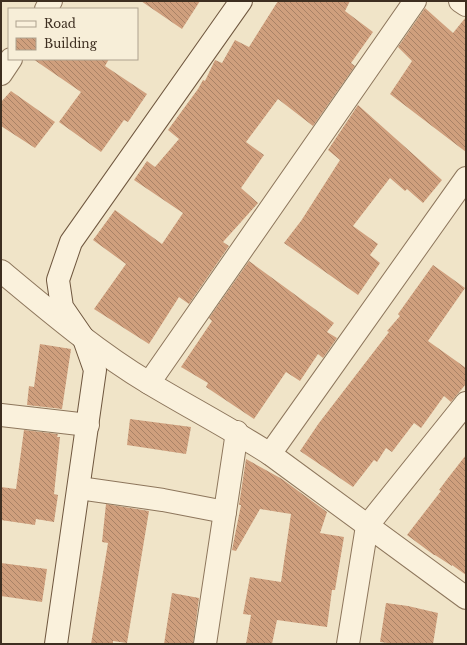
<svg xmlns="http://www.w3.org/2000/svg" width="467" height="645" viewBox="0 0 467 645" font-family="'Libre Baskerville',serif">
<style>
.building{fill:url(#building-back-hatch)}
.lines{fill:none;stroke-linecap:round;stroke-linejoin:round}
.street-casing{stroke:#8d765c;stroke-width:24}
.secondary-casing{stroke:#6f573f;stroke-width:24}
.street{stroke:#faf1dc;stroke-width:22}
.secondary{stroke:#faf1dc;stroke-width:22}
</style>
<defs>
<pattern id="building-back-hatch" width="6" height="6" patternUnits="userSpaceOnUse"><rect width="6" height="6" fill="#cf9f7d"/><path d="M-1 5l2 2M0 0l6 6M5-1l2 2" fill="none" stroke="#a98266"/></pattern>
</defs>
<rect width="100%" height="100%" fill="#f0e4c8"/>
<g class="building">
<path d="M141,1H200L182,29Z"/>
<path d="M278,1H350L345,11L373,32L351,63L355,66L313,126L278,99L246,142L264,155L241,188L258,203L223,242L229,246L189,304L179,297L149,344L94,309L126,264L93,240L115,210L162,244L183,213L134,180L147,161L155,167L179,139L168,130L198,89L203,80L205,81L215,60L222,63L235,40L249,47Z"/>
<path d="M425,8L453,33L466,17V152L390,94L412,61L398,47Z"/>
<path d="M33,59H109L105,66L147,94L128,122L124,120L101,152L59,122L81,92Z"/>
<path d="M11,91L55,122L35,148L1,126V102Z"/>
<path d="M358,105L442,180L423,203L407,189L405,191L390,178L353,226L378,244L370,255L380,263L358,295L284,243L301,221L340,160L328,150Z"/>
<path d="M249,261L334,323L327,332L337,338L323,358L318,354L300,381L286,372L254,419L206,387L208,383L181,367L212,321L209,318Z"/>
<path d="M433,265L465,288L428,341L466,368V384L451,402L444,396L421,428L414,423L392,452L386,448L377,462L374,460L353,487L300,451L319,423L389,332L387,331L400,316L398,314Z"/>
<path d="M40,344L71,349L62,409L27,405L29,386L34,387Z"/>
<path d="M130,419L191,427L186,454L127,445Z"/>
<path d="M24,430L58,434L57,437H60L54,494L58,495L54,522L36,519L35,525L1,520V487L16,489Z"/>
<path d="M466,455V575L452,565V566L435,555H434L407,535L441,491L439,490L448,478Z"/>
<path d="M246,459L282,479L327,512L320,533L344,537L335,590H332L327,627L277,620L272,644H246L251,615L243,614L250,577L281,582L291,514L260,509L236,551L232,550L241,505H239Z"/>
<path d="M106,504L149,511L127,643L113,641V644H91L108,543L102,542Z"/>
<path d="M1,563L47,569L42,602L1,596Z"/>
<path d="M172,593L199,598L193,644H164Z"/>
<path d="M386,603L408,606L438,613L433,644H395L380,642Z"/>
</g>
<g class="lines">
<g class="street-casing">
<g id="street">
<path d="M460,1L466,5"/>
<path d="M46,9L51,1"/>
<path d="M1,74L11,59"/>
<path d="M1,271C49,311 96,351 149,383C189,407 231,429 270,454L466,598"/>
<path d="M149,383L415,1"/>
<path d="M1,415L88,425"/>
<path d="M270,454L466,178"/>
<path d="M79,488L163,500L225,512"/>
<path d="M205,644L237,432"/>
<path d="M348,644L367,526L466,403"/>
</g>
</g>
<g class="secondary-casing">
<path id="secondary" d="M56,644L95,370L84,339L62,307L58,280L71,242L241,1"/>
</g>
<use href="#street" class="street"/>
<use href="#secondary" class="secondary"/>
</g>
<rect width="467" height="645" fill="none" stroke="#3d2e20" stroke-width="4"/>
<rect x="8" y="8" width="130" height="52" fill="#f7eed8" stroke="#ada18e"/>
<rect x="16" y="21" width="20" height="6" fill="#faf1dc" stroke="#ada18e"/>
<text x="44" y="28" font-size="12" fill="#3d2e20">Road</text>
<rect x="16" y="38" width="20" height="12" fill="url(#building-back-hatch)" stroke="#ada18e"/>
<text x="44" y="48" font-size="12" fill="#3d2e20">Building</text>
</svg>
